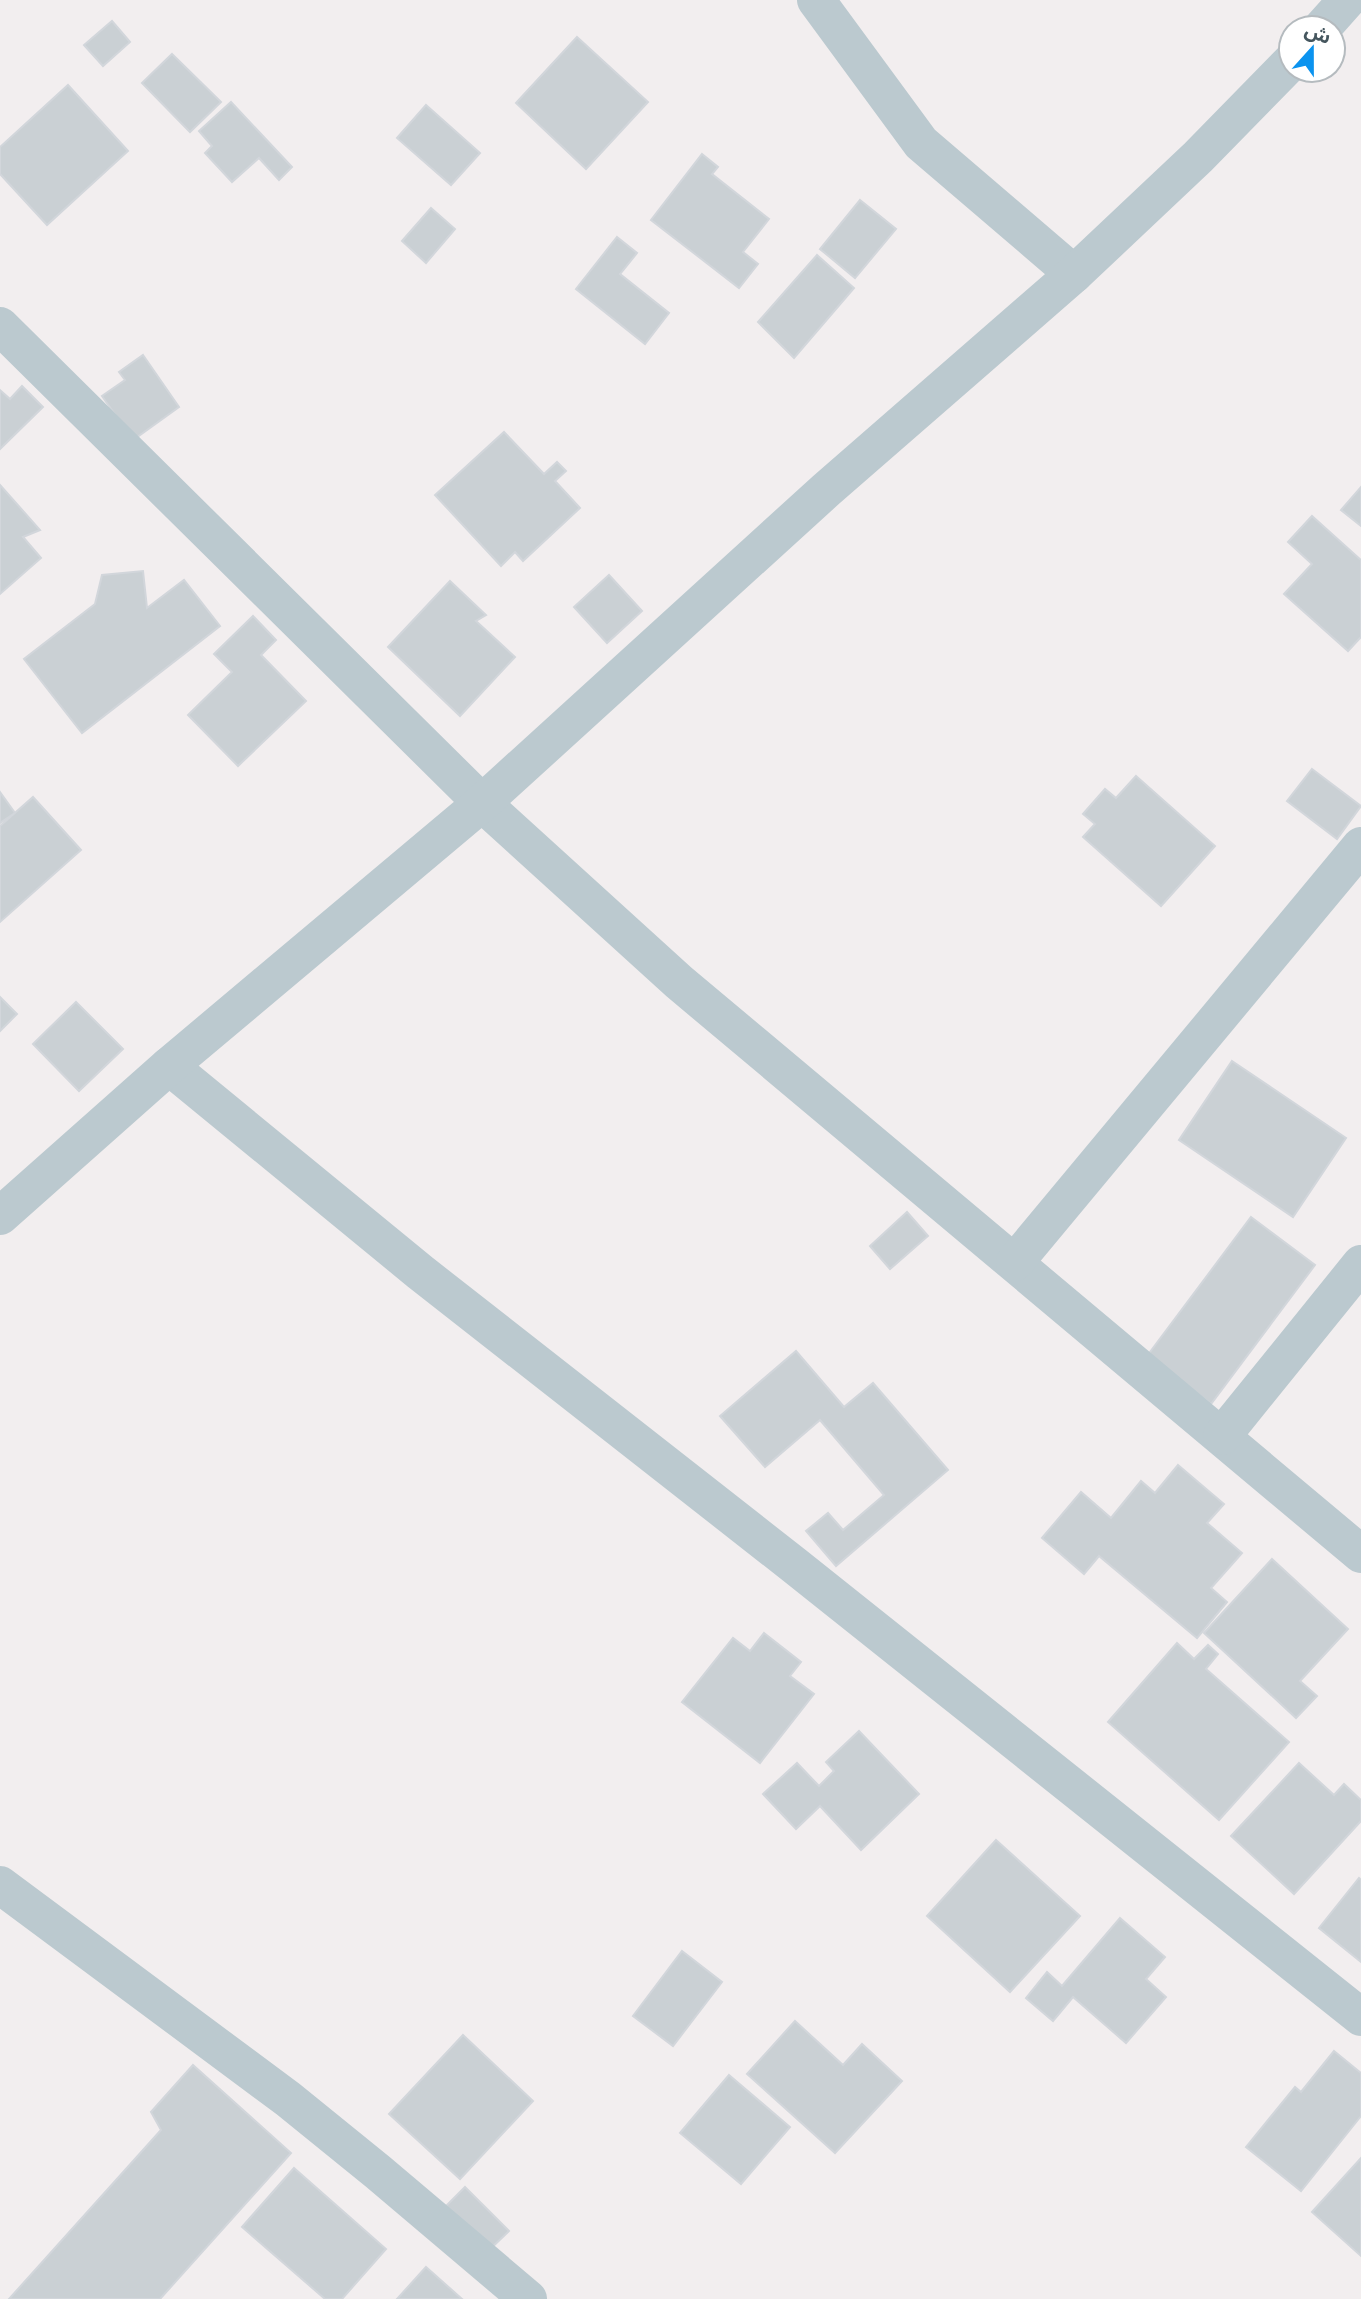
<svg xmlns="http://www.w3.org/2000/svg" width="1361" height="2299" viewBox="0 0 1361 2299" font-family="'Sofia Sans Condensed','Noto Sans Arabic',sans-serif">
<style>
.building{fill:#cad0d4;stroke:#d2d6db;stroke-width:2}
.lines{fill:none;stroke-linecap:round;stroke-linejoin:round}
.minor{stroke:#bbc9cf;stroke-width:38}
</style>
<rect width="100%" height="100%" fill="#f2eeef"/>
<g class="building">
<path d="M112,21L130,42L103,66L84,45Z"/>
<path d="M577,37L648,102L586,169L516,103Z"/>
<path d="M172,54L221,102L190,132L142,83Z"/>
<path d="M68,85L128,151L47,225L0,174V147Z"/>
<path d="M231,102L292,167L279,180L259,158L232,182L205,153L212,146L199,131Z"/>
<path d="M426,105L480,153L451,185L397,138Z"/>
<path d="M702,154L718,167L712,174L769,219L743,252L758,264L739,288L651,220Z"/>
<path d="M860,200L896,229L855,278L820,249Z"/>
<path d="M431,208L455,229L426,263L402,241Z"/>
<path d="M617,237L637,253L620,274L669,313L645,344L576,289Z"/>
<path d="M817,255L854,288L794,358L758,322Z"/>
<path d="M143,355L179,407L133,440L102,396L125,380L119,372Z"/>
<path d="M22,386L43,407L0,449V390L10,399Z"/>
<path d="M504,432L544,474L557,462L566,471L555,481L580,508L523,561L515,552L501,566L435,495Z"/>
<path d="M0,485L40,530L23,537L41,558L0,594Z"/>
<path d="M1361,487V526L1341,510Z"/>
<path d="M1312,516L1361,560V637L1348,651L1284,594L1312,564L1288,542Z"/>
<path d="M143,571L147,608L184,580L220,626L82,733L24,659L95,604L102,575Z"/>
<path d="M609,575L642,611L607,643L574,607Z"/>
<path d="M450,581L486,615L476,621L515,657L460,716L388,647Z"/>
<path d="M253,616L276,640L261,655L306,701L238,766L188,715L232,672L214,654Z"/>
<path d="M1312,769L1361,806L1337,839L1287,801Z"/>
<path d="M1136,776L1215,846L1161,906L1083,837L1095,824L1083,814L1105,789L1116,798Z"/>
<path d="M0,792L15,813L0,823Z"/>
<path d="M33,797L81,850L0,922V826Z"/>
<path d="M0,997L17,1014L0,1031Z"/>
<path d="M76,1002L123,1049L79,1091L33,1044Z"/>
<path d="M1232,1061L1346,1138L1293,1217L1179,1140Z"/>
<path d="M907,1212L928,1236L890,1269L870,1246Z"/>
<path d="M1251,1217L1315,1265L1211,1404L1147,1356Z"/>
<path d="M796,1351L844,1407L873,1383L948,1470L836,1566L806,1531L828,1513L843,1530L884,1495L820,1420L765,1467L720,1416Z"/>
<path d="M1178,1465L1224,1504L1207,1523L1242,1553L1211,1588L1227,1602L1197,1638L1099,1556L1084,1574L1042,1538L1081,1492L1111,1518L1141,1481L1155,1493Z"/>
<path d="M1272,1559L1348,1629L1300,1681L1317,1696L1296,1718L1204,1633Z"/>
<path d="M764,1633L801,1662L790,1676L814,1694L760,1763L682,1702L733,1638L750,1651Z"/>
<path d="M1177,1643L1194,1659L1208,1645L1218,1654L1206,1669L1289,1742L1219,1820L1108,1722Z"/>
<path d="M859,1731L919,1794L861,1850L820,1806L796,1829L763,1794L797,1763L819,1786L834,1771L826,1762Z"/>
<path d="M1299,1763L1334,1795L1344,1784L1361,1800V1821L1294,1894L1231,1836Z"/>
<path d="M996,1840L1080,1916L1010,1992L927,1916Z"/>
<path d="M1359,1878L1361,1880V1962L1319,1928Z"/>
<path d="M1120,1918L1165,1957L1146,1979L1166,1997L1126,2043L1073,1997L1053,2021L1026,1998L1047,1972L1062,1986Z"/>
<path d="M682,1951L722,1982L673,2046L633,2016Z"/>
<path d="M795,2021L843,2065L862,2044L902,2081L835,2153L747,2074Z"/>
<path d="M463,2035L533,2101L460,2179L389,2114Z"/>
<path d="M1334,2051L1361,2073V2116L1301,2191L1246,2147L1295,2087L1301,2092Z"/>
<path d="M193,2065L291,2153L160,2299H9L161,2130L151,2112Z"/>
<path d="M729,2075L790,2127L741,2184L680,2133Z"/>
<path d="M1361,2158V2256L1312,2212Z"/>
<path d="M294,2168L386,2249L342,2299H325L242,2227Z"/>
<path d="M465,2187L509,2231L486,2253L443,2209Z"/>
<path d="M426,2267L462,2299H397Z"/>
</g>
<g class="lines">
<g class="minor">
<path d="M816,0L921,143L1074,274"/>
<path d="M1322,28L1347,0"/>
<path d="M0,326L482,803L679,982L1361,1554"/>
<path d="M169,1066L420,1272L794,1565L1361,2017"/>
<path d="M0,1216L169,1066L482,803L826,490L1074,274L1198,157L1291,62"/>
<path d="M1015,1262L1361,846"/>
<path d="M1222,1436L1361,1264"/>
<path d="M0,1885L288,2099L378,2172L528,2299"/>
</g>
</g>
<g transform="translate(1312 49) rotate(21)"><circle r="33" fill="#ffffff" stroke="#b5bbbf" stroke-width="2"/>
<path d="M0-5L12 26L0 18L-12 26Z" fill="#0b93ef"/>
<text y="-10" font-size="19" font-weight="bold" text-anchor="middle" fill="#45565e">ش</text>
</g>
</svg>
